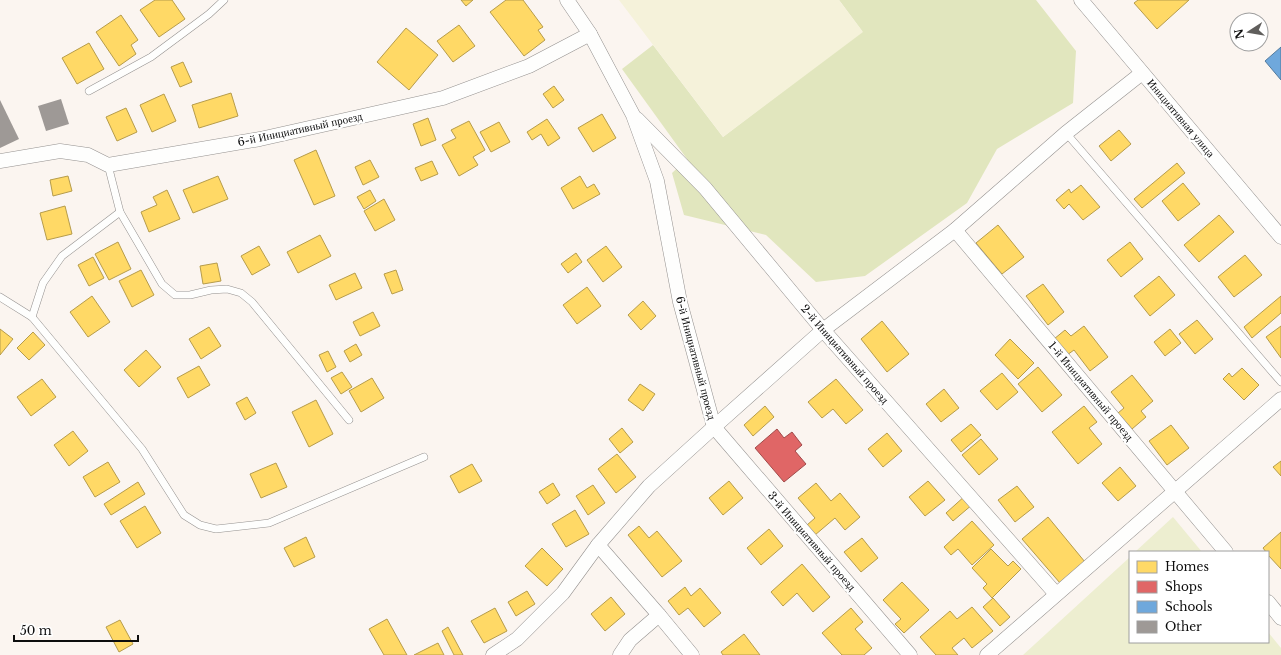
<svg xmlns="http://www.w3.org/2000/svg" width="1281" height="655" viewBox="0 0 1281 655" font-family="'Libre Baskerville',serif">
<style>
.green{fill:#edeed0}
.forest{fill:#e1e6be}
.pitch{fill:#f5f2da}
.homes{fill:#ffd966;stroke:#b69c4b}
.shops{fill:#e06666;stroke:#a14b4b}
.schools{fill:#6fa8dc;stroke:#527a9e}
.building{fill:#9e9996}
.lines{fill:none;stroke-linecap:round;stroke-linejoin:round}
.service-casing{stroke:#94918f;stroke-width:8}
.minor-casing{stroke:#94918f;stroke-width:15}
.service{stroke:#fefefd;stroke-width:7}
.minor{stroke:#fefefd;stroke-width:14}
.labels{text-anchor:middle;stroke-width:4;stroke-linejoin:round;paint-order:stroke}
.street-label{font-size:11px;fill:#0d0d0d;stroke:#fff}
</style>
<rect width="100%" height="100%" fill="#fbf5f0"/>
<g class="green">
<path d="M1173,517L1202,552H1135Z"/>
<path d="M1130,557V642H1268V632L1281,648V655H1023Z"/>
</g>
<path class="forest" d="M839,0H1036L1076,51L1073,103L997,149L967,203L865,276L816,282L766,235L684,215L672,173L687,159L622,69L653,45L723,137L862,31Z"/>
<path class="pitch" d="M619,0H839L863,32L723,137Z"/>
<g class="homes">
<path d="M155,0H172L185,19L159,37L140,10Z"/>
<path d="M461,0H473L466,6Z"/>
<path d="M506,0H523L543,27L538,30L545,40L524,56L490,12Z"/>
<path d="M1138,0H1189L1157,29L1134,3Z"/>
<path d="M121,15L138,40L131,45L136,54L119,66L96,32Z"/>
<path d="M459,25L475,46L453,62L437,41Z"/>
<path d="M406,28L438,55L409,90L377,62Z"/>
<path d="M89,43L104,69L77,84L62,58Z"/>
<path d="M183,62L192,82L180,87L171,67Z"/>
<path d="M554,86L564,100L553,108L543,94Z"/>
<path d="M231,93L238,116L199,128L192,105Z"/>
<path d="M164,94L176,121L152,132L140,105Z"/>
<path d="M126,108L137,132L117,141L106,117Z"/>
<path d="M602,114L616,138L593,152L578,128Z"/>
<path d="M428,118L436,140L421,146L413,124Z"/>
<path d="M547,119L560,138L548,146L541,134L532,140L527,132Z"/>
<path d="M469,121L485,150L473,157L478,165L459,176L442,145L456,138L451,130Z"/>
<path d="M499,122L510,142L491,152L480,132Z"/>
<path d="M1119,130L1131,144L1111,161L1099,146Z"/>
<path d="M316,150L335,196L314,205L294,160Z"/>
<path d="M370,160L379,177L363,185L355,167Z"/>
<path d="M432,161L438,174L421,181L415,168Z"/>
<path d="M1177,163L1185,173L1142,208L1134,199Z"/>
<path d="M68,176L72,191L53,196L50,180Z"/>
<path d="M218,176L228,199L193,213L183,190Z"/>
<path d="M580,176L587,188L594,184L600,194L573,209L561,188Z"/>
<path d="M1183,183L1200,204L1178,221L1162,201Z"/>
<path d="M1081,185L1100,207L1083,220L1069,204L1064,209L1056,200L1069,189L1071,193Z"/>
<path d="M167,190L180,219L149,232L141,212L157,205L153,197Z"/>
<path d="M370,190L376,201L364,209L357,197Z"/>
<path d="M384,199L395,220L375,231L364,211Z"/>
<path d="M65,206L72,234L47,240L40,213Z"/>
<path d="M1219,215L1234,232L1199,262L1184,245Z"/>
<path d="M998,225L1024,257L1002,274L976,243Z"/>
<path d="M320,235L331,256L298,273L287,252Z"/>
<path d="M118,242L131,269L109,280L95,254Z"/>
<path d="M1130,242L1143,259L1121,277L1107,260Z"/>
<path d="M259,246L270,265L252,275L241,256Z"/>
<path d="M606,246L622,267L603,282L587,260Z"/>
<path d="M576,253L582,262L568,273L561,264Z"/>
<path d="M1245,255L1262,275L1234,297L1218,277Z"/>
<path d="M93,257L104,278L89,286L78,265Z"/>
<path d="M217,263L221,281L203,284L200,266Z"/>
<path d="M141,270L154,295L132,307L119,281Z"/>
<path d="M396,270L403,290L392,294L384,274Z"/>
<path d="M355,273L362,288L336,300L329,285Z"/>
<path d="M1159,276L1175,295L1150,316L1134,296Z"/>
<path d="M1043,284L1064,312L1048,325L1026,296Z"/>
<path d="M587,287L601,306L577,324L563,305Z"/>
<path d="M92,296L110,322L88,337L70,312Z"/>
<path d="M1281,296V313L1252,338L1244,327Z"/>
<path d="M643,301L656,316L641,330L628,315Z"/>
<path d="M373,312L380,326L360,336L353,322Z"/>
<path d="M1197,320L1213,339L1195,354L1179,334Z"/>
<path d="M882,321L909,354L887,372L861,339Z"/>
<path d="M1084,326L1108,357L1090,371L1074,350L1067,355L1054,339L1065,330L1071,336Z"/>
<path d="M1281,326V358L1266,337Z"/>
<path d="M209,327L221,346L201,359L189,339Z"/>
<path d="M0,329L13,339L0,355Z"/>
<path d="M1170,329L1181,343L1165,356L1154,342Z"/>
<path d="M33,332L45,345L29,360L17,348Z"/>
<path d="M1010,339L1034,363L1018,379L995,355Z"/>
<path d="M356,344L362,355L350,362L344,351Z"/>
<path d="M146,350L161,367L139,387L124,370Z"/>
<path d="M328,351L336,367L327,372L319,355Z"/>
<path d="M199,366L210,385L188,398L177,378Z"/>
<path d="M1038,367L1062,395L1042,412L1018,384Z"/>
<path d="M1242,368L1259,385L1244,400L1223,379L1229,373L1232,377Z"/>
<path d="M342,372L352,387L341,394L331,378Z"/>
<path d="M1002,373L1018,392L997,410L980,391Z"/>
<path d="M1132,375L1153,401L1141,411L1146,417L1132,429L1118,413L1124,408L1111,392Z"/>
<path d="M372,378L384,398L361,412L349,391Z"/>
<path d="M42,379L56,397L31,416L17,397Z"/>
<path d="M836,379L863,410L846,424L833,409L822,418L808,402Z"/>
<path d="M640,384L655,394L643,411L628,400Z"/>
<path d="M944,389L959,408L941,422L926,404Z"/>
<path d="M247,397L256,413L245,420L236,403Z"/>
<path d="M316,400L333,434L309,447L292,412Z"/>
<path d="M765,406L774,417L753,436L744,425Z"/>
<path d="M1084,406L1097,422L1089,428L1102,444L1078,464L1052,432Z"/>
<path d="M971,424L981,435L961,452L951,440Z"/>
<path d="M1171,425L1189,448L1167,465L1149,441Z"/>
<path d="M622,428L633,442L620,453L609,439Z"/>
<path d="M73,431L88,451L69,466L54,445Z"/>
<path d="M887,433L902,451L883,467L868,449Z"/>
<path d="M981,439L998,459L979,475L962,455Z"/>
<path d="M617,454L636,477L616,493L598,469Z"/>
<path d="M1281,461V476L1273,467Z"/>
<path d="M108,462L120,482L95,497L83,477Z"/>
<path d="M276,463L287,487L261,498L250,474Z"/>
<path d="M472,464L482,481L459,493L450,476Z"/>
<path d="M1120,467L1136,486L1118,501L1102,483Z"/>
<path d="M729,481L743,498L723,515L709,498Z"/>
<path d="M928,481L945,500L925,516L909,497Z"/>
<path d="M138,482L145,494L111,515L104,504Z"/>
<path d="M553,483L560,495L547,504L539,492Z"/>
<path d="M816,483L831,501L840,493L860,517L845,530L835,518L815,535L807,525L815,518L798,498Z"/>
<path d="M593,485L605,503L588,515L576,496Z"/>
<path d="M1017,486L1034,507L1015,522L998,500Z"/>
<path d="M966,495L973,504L953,521L946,513Z"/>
<path d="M145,506L161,533L137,548L120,521Z"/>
<path d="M575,510L589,534L566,547L552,524Z"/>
<path d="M1048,517L1085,562L1060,583L1022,539Z"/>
<path d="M972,521L994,545L972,565L958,549L951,555L944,547Z"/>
<path d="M639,526L649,538L657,531L682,561L662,577L628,535Z"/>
<path d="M769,529L783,546L761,565L747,548Z"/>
<path d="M1281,532V569L1268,555V552H1266L1263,548Z"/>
<path d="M306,537L315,557L294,567L284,548Z"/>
<path d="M862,538L878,558L861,572L844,552Z"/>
<path d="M542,548L563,569L547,586L525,566Z"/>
<path d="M991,549L1008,566L1013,561L1021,569L992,598L983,588L987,584L972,568Z"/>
<path d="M802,564L830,597L813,612L797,593L783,606L771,592Z"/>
<path d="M902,582L929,610L904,633L895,624L901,619L883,600Z"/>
<path d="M685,587L691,596L700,588L721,613L704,627L688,608L679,615L668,601Z"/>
<path d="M527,591L535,604L516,616L508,602Z"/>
<path d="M611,597L625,614L605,631L591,614Z"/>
<path d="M993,598L1010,617L1000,626L983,607Z"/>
<path d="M972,607L993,631L972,648L964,638L952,648L958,655H936L920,637L950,611L957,619Z"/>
<path d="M495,608L507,631L484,643L471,621Z"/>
<path d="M851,608L863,622L855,629L872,648L864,655H842L822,633Z"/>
<path d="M387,619L407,655H384L369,629Z"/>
<path d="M120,620L133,644L119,652L106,627Z"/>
<path d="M448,627L463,655H454L442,631Z"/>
<path d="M744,634L760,655H723L721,652Z"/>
<path d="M438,643L444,655H414Z"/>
</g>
<path class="shops" d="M777,429L784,438L792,432L802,445L795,451L806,464L784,482L755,448Z"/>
<path class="schools" d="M1281,47V80L1265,61Z"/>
<g class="building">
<path d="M61,99L69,124L46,131L38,106Z"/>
<path d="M0,100L19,139L0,148Z"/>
</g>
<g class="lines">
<g class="service-casing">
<g id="service">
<path d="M89,91L151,57L209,14L224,0"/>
<path d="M1066,133L1281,382"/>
<path d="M120,212L162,284L175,295H190L211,290L227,289L241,293L252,302L349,420"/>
<path d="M0,297L32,317L43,283L62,256L120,212L108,165"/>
<path d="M32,317L142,449L184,515L200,525L216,529L269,523L424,457"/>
</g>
</g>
<g class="minor-casing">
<g id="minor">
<path d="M567,0L590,34L633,115L657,181L680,302L714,427L910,655"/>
<path d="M1081,0L1281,237"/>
<path d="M637,119L705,188L823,330L1056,594"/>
<path d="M0,161L60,151L88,155L108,165L260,139L443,98L529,66L590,34"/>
<path d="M955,230L1226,552"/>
<path d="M598,545L659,615L692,655"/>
<path d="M1268,602L1281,618"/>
<path d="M493,655L517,639L563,593L598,545L649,486L714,427L823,330L955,230L1066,133L1142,73"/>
<path d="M620,655L630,640L659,615"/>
<path d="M987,655L1281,399"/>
</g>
</g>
<use href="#service" class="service"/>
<use href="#minor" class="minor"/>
</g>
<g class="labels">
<g class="street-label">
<text transform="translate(1181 118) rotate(50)" y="4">Инициативная улица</text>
<text transform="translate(300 129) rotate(-12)" y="4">6-й Инициативный проезд</text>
<text transform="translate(845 354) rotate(49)" y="4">2-й Инициативный проезд</text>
<text transform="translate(696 358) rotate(75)" y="4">6-й Инициативный проезд</text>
<text transform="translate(1091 391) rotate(50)" y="4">1-й Инициативный проезд</text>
<text transform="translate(812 541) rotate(49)" y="4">3-й Инициативный проезд</text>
</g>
</g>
<rect x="1129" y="551" width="140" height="92" fill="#ffffff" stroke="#9e9e9e"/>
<rect x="1137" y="561" width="20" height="12" fill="#ffd966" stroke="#9e9e9e"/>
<text x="1165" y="571" font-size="12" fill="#0d0d0d">Homes</text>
<rect x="1137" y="581" width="20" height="12" fill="#e06666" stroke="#9e9e9e"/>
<text x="1165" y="591" font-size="12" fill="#0d0d0d">Shops</text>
<rect x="1137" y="601" width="20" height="12" fill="#6fa8dc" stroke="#9e9e9e"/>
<text x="1165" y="611" font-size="12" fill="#0d0d0d">Schools</text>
<rect x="1137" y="621" width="20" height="12" fill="#9e9996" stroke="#9e9e9e"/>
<text x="1165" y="631" font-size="12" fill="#0d0d0d">Other</text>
<g transform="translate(1249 32) rotate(258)"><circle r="19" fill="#ffffff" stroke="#9e9e9e"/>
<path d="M0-3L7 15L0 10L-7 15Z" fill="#605e5c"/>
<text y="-6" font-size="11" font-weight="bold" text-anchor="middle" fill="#0d0d0d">N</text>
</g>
<path d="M14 635v6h124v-6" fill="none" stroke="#0d0d0d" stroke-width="2"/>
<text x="20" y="635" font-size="12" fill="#0d0d0d" stroke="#ffffff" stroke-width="3" paint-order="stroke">50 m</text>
</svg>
